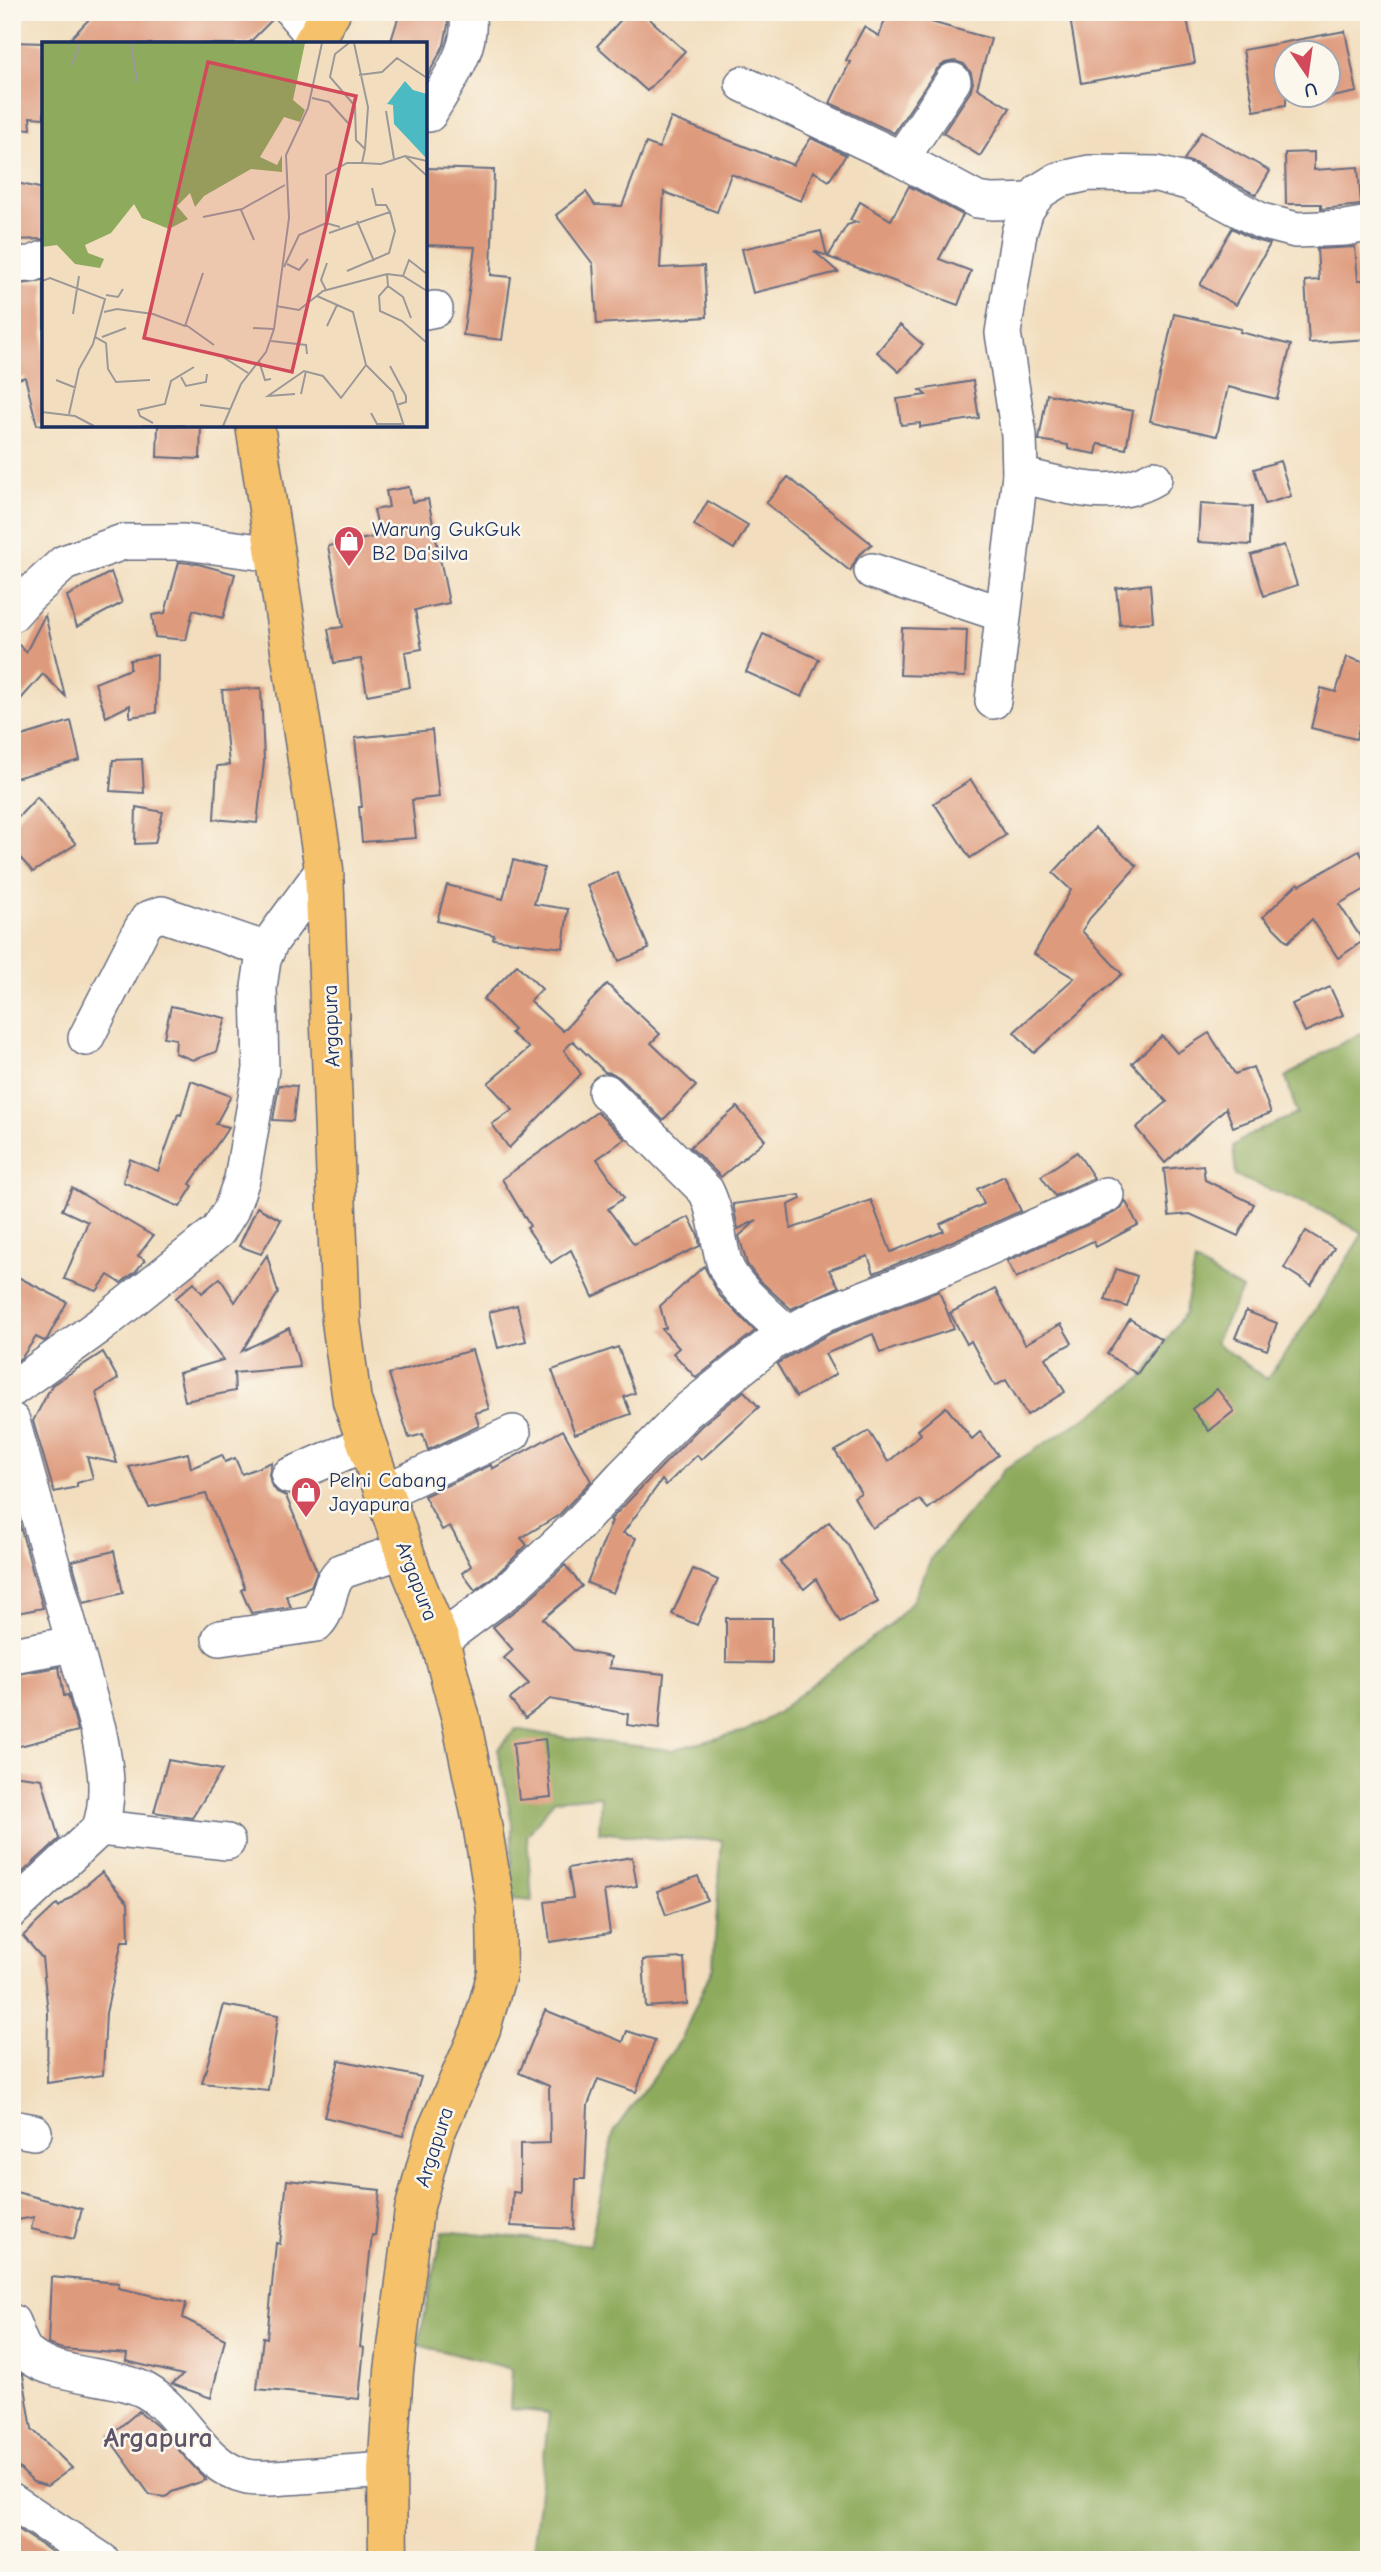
<svg xmlns="http://www.w3.org/2000/svg" width="1381" height="2572" viewBox="0 0 1381 2572" font-family="'Comic Neue',sans-serif">
<style>
.forest{fill:#8eaa5c;stroke:#546c5d;stroke-width:2}
.building{fill:#de9a7c}
.lines{fill:none;stroke-linecap:round;stroke-linejoin:round}
.minor-casing{stroke:#666c80;stroke-width:38}
.highway-casing{stroke:#666c80;stroke-width:41}
.minor{stroke:#fff;stroke-width:35}
.highway{stroke:#f5c16b;stroke-width:38}
.labels{text-anchor:middle;stroke-width:5;stroke-linejoin:round;paint-order:stroke}
.poi-label{font-size:21px;fill:#1b2f5e;stroke:#fbf7ec;text-anchor:start}
.street-label{font-size:21px;fill:#1b2f5e;stroke:#fbf7ec}
.district-label{font-size:28px;font-weight:bold;fill:#5f5468;stroke:#fbf7ec}
.inset-road{fill:none;stroke:#9c9898;stroke-width:2}
.view{fill:#d1495b;fill-opacity:0.15;stroke:#d1495b;stroke-width:3.5}
.inset-edge{fill:none;stroke:#1b2f5e;stroke-width:3.5}
</style>
<rect width="100%" height="100%" fill="#fbf7ec"/>
<filter id="ink" filterUnits="userSpaceOnUse"><feTurbulence type="fractalNoise" baseFrequency=".0143" numOctaves="2"/><feDisplacementMap in="SourceGraphic" scale="14" xChannelSelector="R" yChannelSelector="G"/><feConvolveMatrix kernelMatrix="1 2 1 2 8 2 1 2 1" color-interpolation-filters="sRGB"/></filter>
<filter id="wash" filterUnits="userSpaceOnUse"><feTurbulence type="fractalNoise" baseFrequency=".00686" numOctaves="4" result="noise"/><feDisplacementMap in="SourceGraphic" scale="28" xChannelSelector="R" yChannelSelector="G"/><feGaussianBlur stdDeviation="1.57" result="paint"/><feColorMatrix in="noise" values="0 0 0 0 0 0 0 0 0 0 0 0 0 0 0 0 0 1.4 0 .05"/><feComposite in="paint" operator="in"/></filter>
<g filter="url(#wash)">
<rect width="100%" height="100%" fill="#f2debe"/>
<path class="forest" d="M1369,1029V2560H532L549,2413L510,2409L512,2369L418,2345L443,2231L590,2245L614,2131L682,2038L713,1966L722,1840L663,1839L599,1832L601,1796L554,1800L527,1836L532,1901L511,1899L512,1824L498,1749L516,1729L568,1738L671,1750L745,1731L777,1713L822,1676L889,1626L913,1600L932,1557L1006,1468L1093,1413L1142,1378L1185,1312L1195,1262L1242,1290L1215,1342L1267,1379L1316,1309L1363,1233L1318,1209L1236,1176L1233,1146L1252,1133L1297,1114L1286,1077L1323,1053Z"/>
<g id="blocks">
<g class="building">
<path d="M96,12H273L274,18L248,44H65Z"/>
<path d="M400,12H438L447,15L448,25L444,45L425,81V44H390Z"/>
<path d="M628,12H642L685,51L647,91L597,46Z"/>
<path d="M888,12H919L932,17L931,22L991,39L977,88L1010,108L980,156L943,133L970,92L973,83L971,73L964,64L955,61L945,63L937,69L894,133L830,103L850,62L846,60L864,27L879,36Z"/>
<path d="M1069,12H1186L1195,63L1081,83Z"/>
<path d="M1345,31L1357,92L1328,98V52H1286V105L1254,111L1243,50Z"/>
<path d="M12,42L44,43V118L30,117L31,129L12,128Z"/>
<path d="M671,118L793,165L811,138L846,155L829,181L813,171L801,201L731,174L717,212L664,192L660,268L704,266L707,317L597,324L593,264L556,215L586,192L595,205L622,206L646,143L659,148Z"/>
<path d="M1201,132L1270,171L1256,195L1197,164L1184,160Z"/>
<path d="M1314,152V170L1358,167L1361,205L1321,209V204H1286L1285,153Z"/>
<path d="M425,168L494,170L491,275L511,277L502,340L463,335L475,247L425,245Z"/>
<path d="M12,182L44,189V239L12,240Z"/>
<path d="M909,186L963,215L939,259L971,271L958,305L828,257L847,225L857,222L850,220L860,202L891,220Z"/>
<path d="M1232,228L1252,239L1270,244L1236,305L1200,285Z"/>
<path d="M821,231L827,256L814,251L838,272L753,293L742,249Z"/>
<path d="M1355,247L1358,280H1369V339L1309,343L1305,281L1319,280L1317,249Z"/>
<path d="M44,281V424L37,425L25,377L12,381V285Z"/>
<path d="M1174,314L1241,329L1240,332L1291,345L1277,399L1228,387L1217,436L1150,421Z"/>
<path d="M900,325L923,345L899,372L877,352Z"/>
<path d="M973,381L979,418L920,427V423L901,425L897,399L926,395L920,390Z"/>
<path d="M1047,394L1133,411L1126,449L1098,444L1096,454L1068,449V445L1039,440Z"/>
<path d="M158,425H201L200,459L157,457Z"/>
<path d="M1280,461L1291,496L1265,504L1254,469Z"/>
<path d="M788,477L872,544L858,556L850,571L766,503Z"/>
<path d="M409,487L412,502L428,499L449,603L415,610L422,649L405,652L410,687L367,695L361,659L334,663L328,629L343,627L328,546L380,536L374,510L389,507L386,491Z"/>
<path d="M708,501L748,525L734,549L694,525Z"/>
<path d="M1200,504L1252,507L1251,545L1198,542Z"/>
<path d="M1284,545L1297,585L1264,596L1251,555Z"/>
<path d="M179,562L198,564L235,574L223,618L193,610L186,640L155,637L152,615L165,613Z"/>
<path d="M111,572L122,603L77,627L67,596Z"/>
<path d="M1150,584L1153,622L1120,625L1116,588Z"/>
<path d="M45,615L65,696L43,674L12,709V638L26,652Z"/>
<path d="M902,628L967,630L965,677L900,675Z"/>
<path d="M763,634L819,659L802,697L746,672Z"/>
<path d="M157,655L156,713L130,717V705L106,717L95,683L130,669V660Z"/>
<path d="M1347,657L1369,664V689L1356,739L1311,728L1321,688L1336,692Z"/>
<path d="M261,688L264,762L257,823L214,819L217,766L229,765L222,690Z"/>
<path d="M71,721L80,760L12,779V739Z"/>
<path d="M432,730L439,797L412,800L416,838L362,842L359,807H362L355,738Z"/>
<path d="M142,759L144,793L110,791L113,760Z"/>
<path d="M971,780L1006,835L970,858L934,803Z"/>
<path d="M37,797L76,844L33,872L12,849V824Z"/>
<path d="M136,807L163,812L155,843L135,844Z"/>
<path d="M1095,828L1137,866L1090,918L1082,931L1122,974L1034,1053L1014,1032L1074,978L1034,954L1071,890L1053,873Z"/>
<path d="M1359,851L1369,867V887L1339,904L1363,941L1338,958L1312,919L1288,942L1263,917L1298,883L1300,885Z"/>
<path d="M513,860L544,868L534,904L568,909L563,948L493,939L494,935L437,921L447,885L503,899Z"/>
<path d="M617,872L649,949L619,961L587,885Z"/>
<path d="M517,965L542,989L530,1001L563,1031L607,984L660,1034L651,1043L696,1086L663,1120L620,1078L612,1073L605,1072L573,1041L564,1050L581,1074L509,1148L492,1124L513,1110L488,1083L529,1048L511,1033L514,1030L483,999Z"/>
<path d="M1330,987L1343,1015L1305,1032L1292,1004Z"/>
<path d="M171,1006L226,1018L216,1052L193,1060L175,1053L176,1039L164,1037Z"/>
<path d="M1209,1033L1235,1074L1253,1067L1271,1113L1233,1127L1226,1108L1165,1163L1136,1128L1167,1102L1132,1063L1162,1036L1177,1053Z"/>
<path d="M191,1081L231,1096L216,1124L229,1127L190,1184L193,1186L180,1207L123,1182L130,1159L158,1171L178,1114L181,1115Z"/>
<path d="M279,1085L297,1086L293,1121L273,1120Z"/>
<path d="M737,1107L765,1140L721,1177L690,1147Z"/>
<path d="M597,1112L625,1139L597,1159L624,1198L608,1209L634,1244L689,1217L698,1235L700,1246L593,1297L571,1250L551,1263L527,1228L530,1226L502,1179Z"/>
<path d="M1077,1152L1094,1178L1055,1196L1041,1176Z"/>
<path d="M1203,1165L1205,1180L1254,1204L1238,1236L1190,1214L1169,1216L1164,1169Z"/>
<path d="M1004,1176L1021,1211L937,1248L874,1273L868,1256L829,1270L839,1287L791,1309L758,1279L747,1264L739,1236L757,1220L738,1229L733,1204L800,1195L801,1199L788,1205L791,1229L871,1200L891,1252L944,1231L940,1224L984,1204L977,1189Z"/>
<path d="M72,1188L153,1236L138,1256L145,1260L136,1271L121,1283L108,1275L97,1291L64,1279L88,1222L62,1210Z"/>
<path d="M1125,1200L1138,1225L1096,1247L1093,1241L1016,1278L1007,1261L1114,1213L1122,1207Z"/>
<path d="M257,1207L281,1220L261,1254L239,1246Z"/>
<path d="M1306,1231L1334,1248L1311,1285L1284,1268Z"/>
<path d="M267,1255L278,1293L242,1351L289,1328L300,1367L234,1373L235,1391L185,1401L179,1373L223,1360L176,1298L194,1282L202,1293L220,1278L235,1302Z"/>
<path d="M704,1266L719,1295L755,1331L696,1378L673,1353L679,1348L662,1329L666,1328L660,1306Z"/>
<path d="M1116,1269L1137,1276L1127,1307L1105,1300Z"/>
<path d="M12,1274L67,1302L47,1339L44,1341L36,1337L22,1357L12,1364Z"/>
<path d="M995,1289L1025,1344L1061,1324L1072,1343L1045,1358L1065,1392L1027,1415L1006,1380L995,1386L971,1341L967,1344L950,1313Z"/>
<path d="M939,1291L954,1329L880,1353L873,1334L825,1354L836,1374L796,1397L777,1364L784,1359L831,1333Z"/>
<path d="M517,1305L526,1341L498,1348L489,1312Z"/>
<path d="M1246,1311L1277,1323L1267,1350L1235,1338Z"/>
<path d="M1130,1319L1161,1339L1137,1374L1107,1354Z"/>
<path d="M618,1347L635,1393L624,1397L631,1414L575,1434L552,1370Z"/>
<path d="M472,1350L489,1409L475,1413L479,1426L428,1450L423,1434L409,1438L389,1374Z"/>
<path d="M103,1352L118,1379L96,1393L117,1463L87,1457L93,1478L77,1483V1487L54,1492L33,1421L52,1385Z"/>
<path d="M1217,1389L1234,1411L1209,1431L1192,1409Z"/>
<path d="M744,1391L759,1407L701,1460L697,1455L666,1485L662,1480L623,1533L636,1538L613,1593L587,1583L612,1521L610,1520L701,1426Z"/>
<path d="M946,1407L972,1439L980,1432L998,1455L928,1509L920,1500L872,1528L854,1497L861,1493L835,1451L869,1431L888,1462L921,1434L918,1430Z"/>
<path d="M563,1430L591,1481L559,1515L521,1538L527,1545L498,1573L475,1590L462,1573L471,1566L450,1526L442,1530L424,1496L491,1465L492,1469Z"/>
<path d="M188,1453L191,1468L222,1455L225,1462L235,1458L242,1474L272,1462L269,1474L271,1484L277,1492L286,1496L317,1571L311,1586L286,1596L291,1607L251,1613L241,1590L245,1588L206,1494L149,1507L129,1467Z"/>
<path d="M12,1512H16L43,1608L12,1614Z"/>
<path d="M829,1522L848,1545L878,1602L840,1622L816,1579L804,1589L780,1562Z"/>
<path d="M114,1551L123,1593L84,1603L72,1561Z"/>
<path d="M565,1565L582,1586L543,1619L574,1650L611,1657L609,1668L664,1674L659,1729L627,1725L628,1714L550,1699L525,1718L510,1699L529,1684L504,1658L513,1650L493,1627L525,1603Z"/>
<path d="M693,1569L718,1580L697,1625L672,1614Z"/>
<path d="M726,1618H772V1663L726,1662Z"/>
<path d="M59,1667L64,1696L68,1695L78,1731L12,1748V1675Z"/>
<path d="M545,1739L551,1797L519,1800L513,1743Z"/>
<path d="M168,1760L222,1770L192,1818L154,1812Z"/>
<path d="M12,1775L42,1779L59,1839L12,1882Z"/>
<path d="M632,1857L637,1886L604,1891L610,1933L550,1942L545,1902L573,1898L568,1868Z"/>
<path d="M102,1872L128,1903L129,1941H122L106,2013L103,2075L47,2083L48,2012L42,1958L23,1936L57,1904L59,1907Z"/>
<path d="M698,1876L707,1900L666,1915L657,1891Z"/>
<path d="M684,1958L687,2004L646,2007L643,1960Z"/>
<path d="M224,2005L278,2015L268,2090L202,2083Z"/>
<path d="M545,2010L623,2042L627,2031L655,2040L636,2092L598,2079L588,2105L585,2179H576L574,2229L511,2226L513,2192L520,2193V2144L550,2143L549,2086L519,2073Z"/>
<path d="M339,2060L421,2077L403,2136L324,2117Z"/>
<path d="M287,2180L380,2190L375,2236L372,2235L360,2347L364,2348L359,2399L257,2389L263,2337L267,2338L276,2243L280,2244Z"/>
<path d="M12,2191L82,2209L74,2239L31,2229L34,2217L12,2221Z"/>
<path d="M51,2277L119,2283L118,2288L186,2303L183,2318L225,2339L211,2398L172,2384L183,2375L126,2361L127,2354L62,2349L48,2344Z"/>
<path d="M12,2372H18L23,2375L32,2429L72,2468L47,2486L33,2482L12,2461Z"/>
<path d="M139,2411L157,2426L206,2480L172,2492L166,2497L150,2495L108,2437Z"/>
<path d="M12,2525L64,2560H12Z"/>
</g>
</g>
</g>
<g filter="url(#ink)">
<use href="#blocks" fill-opacity="0" stroke="#666c80" stroke-width="2"/>
<g class="lines">
<g class="minor-casing">
<g id="minor">
<path d="M293,12L315,38"/>
<path d="M743,84L901,159L977,200L992,202L1032,201"/>
<path d="M429,114C446,83 475,48 467,12"/>
<path d="M901,159L953,81"/>
<path d="M12,265L32,264L44,259"/>
<path d="M425,311L435,309"/>
<path d="M1020,475C1065,485 1112,503 1154,478"/>
<path d="M872,571L1002,614"/>
<path d="M12,614L28,596L64,563L123,542H184L275,554"/>
<path d="M993,701L1020,475L1019,435L1003,333L1019,233L1026,210L1032,201L1040,191L1058,180L1089,173L1157,174L1188,182L1261,221L1296,230L1345,228L1369,224"/>
<path d="M86,1038L141,930L148,919L162,914L267,950"/>
<path d="M606,1092L706,1191C718,1215 717,1240 725,1265C733,1288 770,1316 787,1334"/>
<path d="M12,1389L102,1324L218,1231L231,1210L242,1179L261,1069L259,987L263,960L270,943L324,869"/>
<path d="M12,1421L98,1729C105,1763 111,1794 100,1828L12,1910"/>
<path d="M289,1476L367,1443"/>
<path d="M384,1492L513,1433"/>
<path d="M220,1638L316,1624C333,1606 324,1588 342,1571L405,1550"/>
<path d="M440,1641L511,1588L575,1528L623,1476L687,1411L773,1342L822,1315L945,1267L1106,1195"/>
<path d="M12,1655L73,1644"/>
<path d="M100,1828L227,1842"/>
<path d="M12,2128L34,2132"/>
<path d="M12,2322C16,2331 19,2343 25,2351C45,2377 117,2374 146,2391C185,2413 201,2467 247,2477C264,2480 284,2477 301,2476C329,2474 358,2472 387,2470"/>
<path d="M12,2501L101,2560"/>
</g>
</g>
<g class="highway-casing">
<g id="highway">
<path d="M312,44L331,12"/>
<path d="M255,425L324,869L341,1321L352,1401L412,1573L440,1641L461,1719L481,1818L496,1909L497,1973L481,2029L435,2134L414,2210L394,2371L387,2470L388,2560"/>
</g>
</g>
<use href="#minor" class="minor"/>
<use href="#highway" class="highway"/>
</g>
</g>
<defs>
<g id="shop-pin" transform="scale(1.575)"><path d="M0 17L-7.5 6A9.5 9.5 0 1 1 7.5 6Z" fill="#d1495b" stroke="#fbf7ec"/><path d="M-5-2.5h2.3a2.7 3.5 0 0 1 5.4 0H5L5.5 6h-11ZM-1.5-2.5h3a1.5 2.3 0 0 0-3 0Z" fill="#fff"/></g>
</defs>
<g fill-rule="evenodd">
<use href="#shop-pin" x="349" y="541"/>
<use href="#shop-pin" x="306" y="1492"/>
</g>
<g class="labels">
<g class="poi-label">
<text x="372" y="536">Warung GukGuk<tspan x="372" dy="24">B2 Da'silva</tspan></text>
<text x="329" y="1487">Pelni Cabang<tspan x="329" dy="24">Jayapura</tspan></text>
</g>
<g class="street-label">
<text transform="translate(331 1026) rotate(-92)" y="7">Argapura</text>
<text transform="translate(417 1581) rotate(69)" y="7">Argapura</text>
<text transform="translate(434 2147) rotate(-72)" y="7">Argapura</text>
</g>
<g class="district-label">
<text x="158" y="2447">Argapura</text>
</g>
</g>
<g transform="translate(42 42)">
<rect width="385" height="385" fill="#f2debe"/>
<path d="M0,1H263L251,58L263,68L258,80L242,75L218,115L235,123L240,113V130L209,127L162,154L153,165L148,151L135,164L146,177L127,187L100,176L92,162L69,191L43,203L46,211L62,217L58,226L33,222L15,203L0,205Z" fill="#8eaa5c"/>
<path d="M363,39L371,48L385,52V117L352,82L351,63L345,62Z" fill="#4bbac2"/>
<path class="inset-road" d="M89,1L95,41M307,1L293,12L288,35L313,64L314,98L323,107M30,23L38,1M317,33L340,30L355,16L385,36M270,56L287,60L306,81M344,69L352,117M363,114L384,133M320,121L339,122L363,114L385,119M199,168L212,198M161,175L200,167L243,143M315,179L332,219M284,181V133L305,121H320L323,107L326,65L312,1M287,191L348,170L344,163H334L330,146M245,222L257,228L266,217M242,225L257,193L284,181L298,185M305,229L347,211L353,189L348,170M345,232L346,244L337,254L338,269L360,279L385,301M361,234L367,218L385,232M0,239L8,236L63,257L51,302L37,327L27,372M346,244L361,255L369,276M284,248L279,238L285,221M64,253L76,255L81,247M275,254L311,270L324,323L351,350L362,384M234,264L257,268L281,249L345,232L361,234L385,249M62,270L75,267L111,272L143,284L161,231M31,272L37,234M144,283L172,303M285,284L295,263M211,286L232,287M53,295L64,301L66,327L74,340L108,338M60,295L84,286M229,299L264,303L265,312M181,315L206,331M217,319L223,338L229,337M348,324L364,354V360L355,363M139,335L144,344L164,340L165,332M14,338L34,346M253,352L226,354L262,329L281,334L299,356L324,323M259,352L264,329M158,363L188,367M0,370L33,374L52,384M329,371L335,382H360M111,381L98,374L96,368L123,362L129,339L152,325M100,384H143M181,384L199,342L224,310L232,287L247,176L244,113L266,66L280,1"/>
<path class="view" d="M166,20L314,54L250,330L102,296Z"/>
<rect width="385" height="385" class="inset-edge"/>
</g>
<rect width="1381" height="2572" fill="none" stroke="#fbf7ec" stroke-width="42"/>
<g transform="translate(1307 74) rotate(167)"><circle r="33" fill="#fbf7ec" stroke="#a1a7b3" stroke-width="2"/>
<path d="M0-5L12 26L0 18L-12 26Z" fill="#d1495b"/>
<text y="-10" font-size="19" font-weight="bold" text-anchor="middle" fill="#1b2f5e">U</text>
</g>
</svg>
